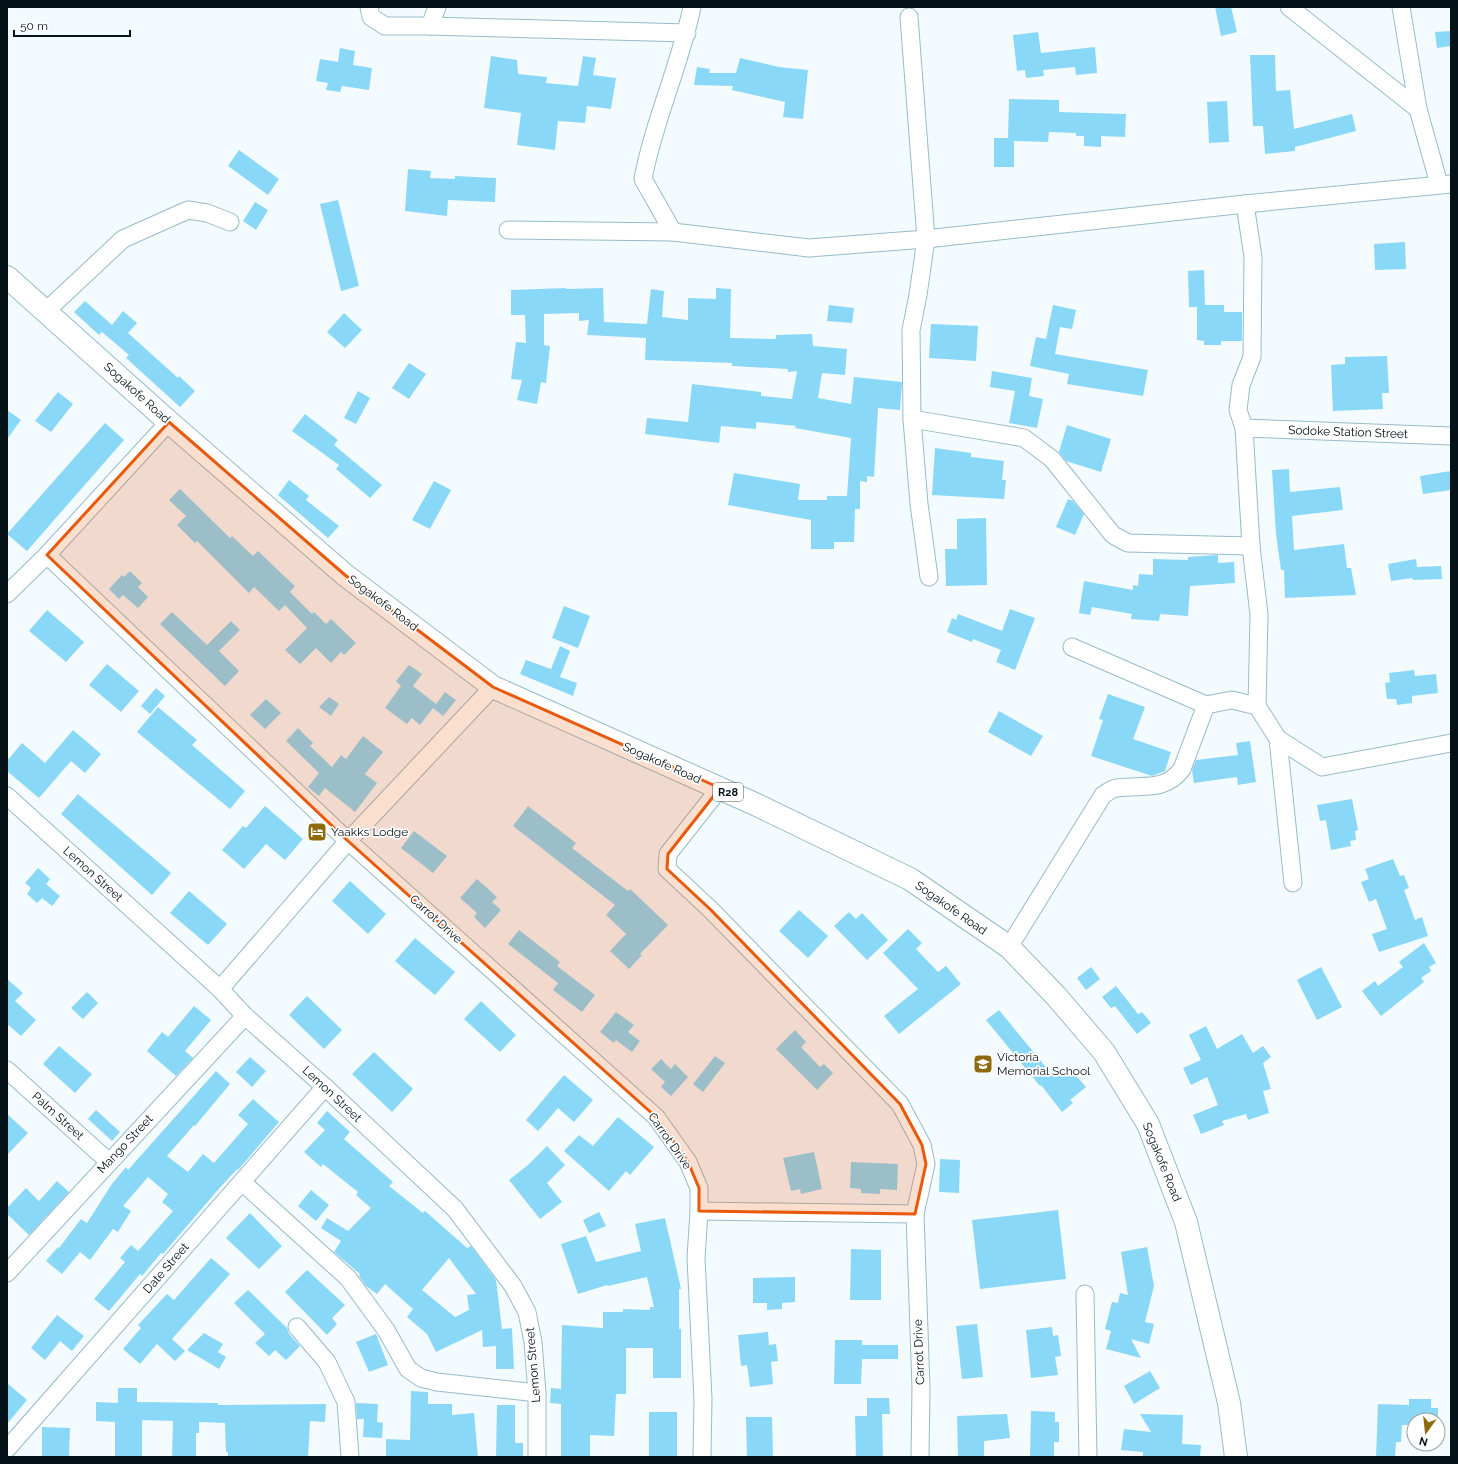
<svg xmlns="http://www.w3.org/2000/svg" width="1458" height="1464" viewBox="0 0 1458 1464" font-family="Raleway,sans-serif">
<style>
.building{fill:#8ad8f8;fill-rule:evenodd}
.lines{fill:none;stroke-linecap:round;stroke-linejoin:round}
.street-casing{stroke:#97bbca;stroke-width:19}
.primary-casing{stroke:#97bbca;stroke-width:24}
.street{stroke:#fff;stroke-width:17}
.primary{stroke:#fff;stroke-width:22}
.marked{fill:#e8590c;fill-opacity:0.2;stroke:#e8590c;stroke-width:3;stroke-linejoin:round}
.labels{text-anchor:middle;stroke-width:3.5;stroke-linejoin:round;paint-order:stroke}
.shield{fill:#fff;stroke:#50595d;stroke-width:1}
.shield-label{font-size:11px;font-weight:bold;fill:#051218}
.street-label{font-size:12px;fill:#051218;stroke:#fff}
.poi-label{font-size:12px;fill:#051218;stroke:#fff;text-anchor:start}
</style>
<rect width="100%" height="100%" fill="#f4fbfe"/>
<g class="building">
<path d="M1215,7H1231L1237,32L1221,36Z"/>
<path d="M1451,31V46L1437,48L1435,32Z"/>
<path d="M1038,32L1041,53L1095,47L1097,73L1076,75L1075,67L1043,70L1044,76L1026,78L1025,70L1017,71L1013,35Z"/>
<path d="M340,48L355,51L353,65L372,68L369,90L342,86L340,92L326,90L328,83L316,81L320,59L338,62Z"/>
<path d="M1250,55H1275L1276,91L1290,90L1294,129L1352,114L1356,131L1295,147V151L1265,154L1263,126H1253Z"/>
<path d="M491,56L517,60L518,74L547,77L546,83L578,86L583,56L596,58L593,75L616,78L611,109L587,106L585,123L558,121L555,150L517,145L521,113L484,108Z"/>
<path d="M740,58L779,67L808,70L803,119L783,117L785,102L732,90L733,86L694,85L697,67L710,69L709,73H736Z"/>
<path d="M1009,99L1059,100V112L1126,114L1125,137L1101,136V147L1084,146V136H1076V133L1049,132L1048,142L1014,141V167H994V138H1008Z"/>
<path d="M1227,101L1229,142L1209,143L1207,102Z"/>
<path d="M239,150L279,179L268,195L228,166Z"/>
<path d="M408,169L431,171L430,178L455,179V176L496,178L495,202L448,200L447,216L405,211Z"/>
<path d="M338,200L359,286L341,291L320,204Z"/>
<path d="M255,202L268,210L256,230L243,221Z"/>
<path d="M1405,242L1406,269L1375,270L1374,244Z"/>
<path d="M1204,270L1205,305H1224V312H1242V341H1221V345H1204V341L1197,340V307H1189L1188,271Z"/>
<path d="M566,288V289L603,288L604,322L647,324L651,289L664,291L662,317L688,320V298L716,299V288L731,289L730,338L776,339V335L812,334L813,346L847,349L845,375L822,373L818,398L851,404L854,377L902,382L900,410L878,408L874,477L867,476V482L860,481V509H855L854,542H834V549H811V520L728,505L734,473L800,484L798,500H827V496H847L851,438L795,428L796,426L756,422V429L721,426L719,443L645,434L647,418L688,422L692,384L761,392V396L792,399L797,371L788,372V369L732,366V363L645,360L646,338L587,335L589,320L579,321V313L544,314V345L550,346L546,383L541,382L537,404L517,400L522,380L511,379L516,342L526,343L525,315H511V290Z"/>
<path d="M85,301L112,325L123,311L137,323L128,333L178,378L179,376L195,391L180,407L126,358L129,355L102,332L99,335L74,312Z"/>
<path d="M829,305L854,308L852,323L827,321Z"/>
<path d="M1053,305L1076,310L1072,329L1060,327L1055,354L1148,370L1143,396L1067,384L1069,374L1030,366L1036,337L1046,339Z"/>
<path d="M344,313L362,330L345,348L327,332Z"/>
<path d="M931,324L978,326L976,361L929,358Z"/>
<path d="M1387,356L1389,393H1382L1383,409L1333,411L1331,365L1345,364V357Z"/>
<path d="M409,363L426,374L409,399L392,388Z"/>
<path d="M992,371L1032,378L1029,396L1043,399L1037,428L1009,423L1015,391L990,387Z"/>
<path d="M358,391L370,398L356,424L344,418Z"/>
<path d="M58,392L73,404L51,432L35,421Z"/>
<path d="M7,410L21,420L7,439Z"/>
<path d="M305,414L338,440L334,445L382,485L370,498L336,469L339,465L292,431Z"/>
<path d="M105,423L124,440L27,551L7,534Z"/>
<path d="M1067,425L1111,439L1101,472L1066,461L1059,452Z"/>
<path d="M935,448L971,453V457L1004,461L1002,480H1006L1004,499L932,495Z"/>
<path d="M1289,469L1290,492L1340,487L1343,510L1292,516L1294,550L1344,544L1347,568H1351L1356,595L1285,598L1284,570H1281L1276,534L1272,470Z"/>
<path d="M1451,471V490L1423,494L1420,476Z"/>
<path d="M289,480L309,496L306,500L339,526L328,538L278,495Z"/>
<path d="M434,481L451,490L430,529L412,520Z"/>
<path d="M180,489L230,538L232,536L253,556L258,551L283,575L295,586L290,592L312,614L314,612L326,624L331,619L356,643L344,655L341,652L331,663L316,648L300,664L285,650L307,628L285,605L279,611L254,587L249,593L197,541L195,543L177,525L186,516L169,500Z"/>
<path d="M1068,499L1073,501L1084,514L1075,535L1056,527Z"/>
<path d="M986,518L987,585L946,586L945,549H957V519Z"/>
<path d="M1218,555V563L1234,562L1235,583L1190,586L1188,616L1160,614L1159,621L1131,619L1132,614L1092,607L1090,615L1079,613L1084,581L1133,590V585L1138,586L1139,574L1153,575V559L1188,560V557Z"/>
<path d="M1416,559L1417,567L1441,566L1442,579L1413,580L1412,578L1391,581L1388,564Z"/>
<path d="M130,571L142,583L138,587L148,597L138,608L123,595L119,599L109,589L122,575L124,577Z"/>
<path d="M564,606L590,616L578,648L552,638Z"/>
<path d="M1010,609L1035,618L1015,670L996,662L1001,650L973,639L972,642L947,632L952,618L956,620L958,614L1002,631Z"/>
<path d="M47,610L84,642L66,662L29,631Z"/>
<path d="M172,612L207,645L231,621L240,630L219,651L239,671L225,686L160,624Z"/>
<path d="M560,646L570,651L560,677L577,683L573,696L520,674L526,660L551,669Z"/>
<path d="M107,664L139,691L121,712L89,685Z"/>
<path d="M409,665L422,674L413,686L436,704L445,692L456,700L443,716L433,708L420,725L412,718L407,724L385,708L401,686L396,681Z"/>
<path d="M1414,670L1415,676L1436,674L1438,693L1412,696V703L1397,705L1396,699H1387L1385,683L1390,682L1389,673Z"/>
<path d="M156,688L165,696L150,714L141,706Z"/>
<path d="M1108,694L1145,707L1133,739L1171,752L1165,771L1152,776L1091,756L1103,720L1099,719Z"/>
<path d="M329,697L339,704L331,716L319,707Z"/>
<path d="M266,699L281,713L265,729L250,715Z"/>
<path d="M158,707L197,740L192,745L245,791L230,809L137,732Z"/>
<path d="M999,711L1043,736L1031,756L988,732Z"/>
<path d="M298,728L313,743L310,746L332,767L341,755L346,759L363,736L383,752L365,774L377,783L355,812L325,788L319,796L308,787L319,773L286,741Z"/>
<path d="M73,730L101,754L85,773L71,761L39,798L7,771V761L22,743L45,763Z"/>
<path d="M1250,741L1256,782L1238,785L1237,777L1194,783L1192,770L1196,760L1238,755L1236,743Z"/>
<path d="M78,794L171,873L152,895L61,814Z"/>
<path d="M1352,799L1358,830L1355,831L1356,840L1350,841L1351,846L1331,850L1326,820L1320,821L1317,805Z"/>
<path d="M265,806L303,839L285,860L266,844L244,869L222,850L243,826L246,828Z"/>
<path d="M528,806L576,843L572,848L628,891L630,889L668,925L640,954L642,955L629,969L610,951L626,934L606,915L615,905L513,826Z"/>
<path d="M414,831L447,856L433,873L401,848Z"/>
<path d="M1393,859L1400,876L1404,875L1409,888L1404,890L1415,920L1422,917L1428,936L1379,952L1372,934L1387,929L1376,899L1369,902L1361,882L1369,879L1365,869Z"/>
<path d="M38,868L50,879L46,884L60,896L52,906L42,898L37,903L27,894L31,888L25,883Z"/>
<path d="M477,879L497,897L492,902L501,910L485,928L474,917L477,913L460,898Z"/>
<path d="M350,881L386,914L368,934L332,901Z"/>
<path d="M189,891L227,924L208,945L170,913Z"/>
<path d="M799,910L828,936L808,958L779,931Z"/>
<path d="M849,912L856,919L862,913L888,940L867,960L834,926Z"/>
<path d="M908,929L922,943L916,949L938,972L946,966L961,984L899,1034L884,1016L918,989L883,953Z"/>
<path d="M519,930L560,962L557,966L595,995L582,1012L553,990L558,983L508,944Z"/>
<path d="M415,938L455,972L435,995L395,961Z"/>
<path d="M1424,943L1436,963L1429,967L1431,971L1421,978L1424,982L1381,1016L1362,991L1375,981L1378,986L1403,967L1399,962Z"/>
<path d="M1091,967L1100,979L1086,990L1077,978Z"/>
<path d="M1321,967L1342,1007L1317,1020L1297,980Z"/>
<path d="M7,979L23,993L15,1001L36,1020L21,1036L7,1024Z"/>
<path d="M1116,986L1138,1014L1142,1012L1151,1023L1137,1034L1115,1006L1111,1008L1102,997Z"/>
<path d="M87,992L98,1003L83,1019L71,1008Z"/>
<path d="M307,996L342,1030L324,1049L289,1015Z"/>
<path d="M481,1001L516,1035L500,1052L464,1019Z"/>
<path d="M194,1006L211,1020L185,1051L193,1058L176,1076L147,1051L162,1032L168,1037Z"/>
<path d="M999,1010L1054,1077L1068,1066L1086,1087L1070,1100L1073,1103L1062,1112L1041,1085L1040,1086L986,1020Z"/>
<path d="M616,1012L634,1025L628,1032L640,1041L632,1052L616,1040L614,1043L600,1032Z"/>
<path d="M1206,1026L1217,1049L1242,1034L1253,1053L1263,1046L1271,1057L1263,1063L1271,1089L1263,1091L1269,1113L1248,1120L1246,1114L1222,1121L1224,1125L1201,1134L1193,1115L1218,1105L1207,1077L1191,1085L1183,1068L1201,1060L1189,1035Z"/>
<path d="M795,1030L806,1042L801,1047L820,1067L824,1064L833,1073L817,1090L776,1049Z"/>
<path d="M59,1046L92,1074L75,1093L43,1064Z"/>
<path d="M374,1052L413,1089L392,1112L352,1074Z"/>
<path d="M715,1056L725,1063L703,1092L693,1084Z"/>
<path d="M250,1057L266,1071L252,1087L236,1072Z"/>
<path d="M661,1059L671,1069L675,1064L688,1077L671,1096L661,1087L665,1082L651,1069Z"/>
<path d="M216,1071L230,1084L195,1126L194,1125L167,1156L188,1172L203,1154L214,1163L248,1124L238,1115L253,1099L279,1122L238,1170L237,1169L216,1192L163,1254L161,1253L142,1276L140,1274L109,1311L94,1299L125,1262L120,1258L131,1245L138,1251L173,1211L162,1202L168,1194L148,1177L123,1206L131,1211L118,1232L113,1229L90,1260L80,1252L62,1274L46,1261L58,1247L59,1248L81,1219L87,1223L112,1184L126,1167L128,1170Z"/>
<path d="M564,1075L593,1100L574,1122L558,1108L538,1131L526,1120Z"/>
<path d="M96,1110L120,1132L112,1141L88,1119Z"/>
<path d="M327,1111L350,1132L344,1139L393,1182L389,1186L423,1213L425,1211L467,1248L471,1246L496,1280L502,1329L512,1328L514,1369H496V1346L483,1347L482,1330L436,1352L427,1334L407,1317L413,1309L385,1284L377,1294L366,1286L359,1276L360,1274L334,1252L341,1241L321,1228L327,1218L348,1231L371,1208L356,1195L358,1192L323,1164L321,1167L304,1152L325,1130L317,1123ZM449,1258L476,1294L467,1295L469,1310L455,1317L422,1290Z"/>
<path d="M7,1114L28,1133L7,1155Z"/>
<path d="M618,1117L654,1147L630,1175L626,1171L609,1191L564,1151L579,1135L593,1146Z"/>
<path d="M547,1146L565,1165L547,1183L562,1202L540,1219L509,1180L528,1165Z"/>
<path d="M814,1152L822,1189L801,1194L800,1189L791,1191L783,1158Z"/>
<path d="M940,1159L960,1160L959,1193L939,1192Z"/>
<path d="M851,1162L898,1164L897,1190L880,1189V1194L861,1193V1189L850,1188Z"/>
<path d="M57,1181L69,1192L29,1235L7,1214V1208L26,1188L39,1201Z"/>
<path d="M311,1190L329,1205L316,1221L298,1206Z"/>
<path d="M1058,1210L1066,1279L980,1289L972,1220Z"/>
<path d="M599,1212L606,1226L589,1233L583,1220Z"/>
<path d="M250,1213L282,1246L259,1269L226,1238Z"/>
<path d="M665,1218L681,1289H679V1329H681V1378H653V1348H626V1394H616L614,1436L590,1435V1457H561V1404L550,1403L551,1388L561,1389L562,1325L603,1328V1312H623V1309L650,1310V1307H654L647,1277L608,1286L607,1285L578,1294L561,1244L586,1236L596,1262L641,1251L635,1224Z"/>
<path d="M1147,1247L1154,1286L1145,1322L1154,1324L1149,1344L1131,1339L1141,1358L1106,1349L1111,1331L1105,1329L1112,1302L1118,1303L1120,1293L1128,1295L1121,1252Z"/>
<path d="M851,1249L881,1250V1300H850Z"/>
<path d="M211,1258L230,1274L172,1339L185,1351L175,1361L157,1344L140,1364L123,1349L141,1328L138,1325L167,1294L174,1300Z"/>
<path d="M307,1270L345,1305L332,1318L337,1324L327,1335L285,1292Z"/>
<path d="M795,1277V1302L782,1303V1309L767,1310V1303H753V1278Z"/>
<path d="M248,1290L287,1328L289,1334L300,1346L286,1360L275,1350L269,1356L255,1343L265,1334L234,1303Z"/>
<path d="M57,1315L84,1336L72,1351L60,1341L45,1360L31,1348Z"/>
<path d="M977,1324L983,1377L962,1379L956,1326Z"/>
<path d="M1052,1327L1053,1336L1058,1335L1061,1356L1055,1357L1058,1375L1031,1378L1026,1330Z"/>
<path d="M768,1332L769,1345L776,1344L778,1361L771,1362L773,1384L750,1387L747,1365L741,1366L738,1335Z"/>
<path d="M204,1333L223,1344L218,1352L226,1357L219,1369L187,1350Z"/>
<path d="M376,1334L388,1365L369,1372L356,1342Z"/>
<path d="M835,1340H862V1345H898V1359H862L861,1384H834Z"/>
<path d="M1150,1371L1160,1388L1134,1404L1124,1386Z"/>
<path d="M7,1383L27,1400L7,1424Z"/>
<path d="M118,1388H137V1402L218,1403V1405L326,1404L325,1422L310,1421L308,1457H228V1452H226L225,1423L199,1422V1433H196V1457H172L173,1421L142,1420V1457H115V1422L96,1421V1402L118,1403Z"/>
<path d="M411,1391L428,1392V1404H452V1415L474,1413L478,1457H386V1439L410,1440Z"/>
<path d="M867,1398H889L890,1414H882L883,1457H856L855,1416H867Z"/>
<path d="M1409,1399H1431V1408H1438V1420H1414V1425H1402L1401,1442H1396L1395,1457H1376L1378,1404L1409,1405Z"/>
<path d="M356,1403L378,1404L377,1422L383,1423L382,1438L363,1437L364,1419H357Z"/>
<path d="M497,1405H515V1443H523V1457H496Z"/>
<path d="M1031,1411L1055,1412V1422H1059V1442H1054V1457H1030Z"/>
<rect x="649" y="1412" width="28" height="45"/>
<path d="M1007,1414L1010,1438L984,1441V1457H958L957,1416Z"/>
<path d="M1140,1414L1183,1415L1182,1444L1201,1445L1200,1457H1143V1452L1121,1450L1124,1429L1151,1432Z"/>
<path d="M746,1417H772L773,1457H747Z"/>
<path d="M42,1427L70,1428L69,1457H42Z"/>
</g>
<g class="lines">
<g class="street-casing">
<g id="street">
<path d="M369,7L371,17L385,26H430L687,33"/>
<path d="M1289,7L1418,109"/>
<path d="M1401,7L1418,109L1439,184"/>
<path d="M909,17L926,239L918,295L911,330L912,419L919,504L929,577"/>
<path d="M430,26L437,7"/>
<path d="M508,230L673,232L809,248L926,239L1245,204L1451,184"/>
<path d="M673,232L643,179C654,120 680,66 692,7"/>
<path d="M46,311L123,239L188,210L207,213L230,222"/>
<path d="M912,419L1024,438L1052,459L1113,535L1128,543L1251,546"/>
<path d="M1244,428L1451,436"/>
<path d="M47,555L348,841L656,1117L688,1162L699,1188V1211L915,1214L921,1388L920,1457"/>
<path d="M7,594L47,555L169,422"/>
<path d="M1072,647L1206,705"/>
<path d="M1257,706L1278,739L1293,883"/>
<path d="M1278,739L1322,767L1451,743"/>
<path d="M720,788L668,854L667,869L711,910L900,1104L922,1145L926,1164L915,1214"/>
<path d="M7,796L220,989L245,1016L325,1087L455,1209L513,1286L527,1312L533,1342L537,1393V1457"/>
<path d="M1009,947L1103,795C1107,793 1112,788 1117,788C1142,784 1164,793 1182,769L1206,705L1232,700L1257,706L1259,615L1251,546L1244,428L1238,410L1241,385L1252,357L1253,257L1245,204"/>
<path d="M220,989L348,841L493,687"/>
<path d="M7,1070L109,1162"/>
<path d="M242,1182L348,1278L386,1330L408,1369L421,1378L437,1382L537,1393"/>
<path d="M699,1211L696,1258L703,1399L702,1457"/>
<path d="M7,1273L245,1016"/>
<path d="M1085,1294L1088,1457"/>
<path d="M297,1327L327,1362L346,1402L350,1457"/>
<path d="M7,1449L325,1087"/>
</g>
</g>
<g class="primary-casing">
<path id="primary" d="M7,277L169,422L345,575L493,687L757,805L910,879L1009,947L1056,996L1104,1052L1148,1124L1186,1222L1229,1403L1236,1457"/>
</g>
<use href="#street" class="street"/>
<use href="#primary" class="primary"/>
</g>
<path class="marked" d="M169,422L345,575L493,687L720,788L668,854L667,869L711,910L900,1104L922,1145L926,1164L915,1214L699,1211V1188L688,1162L656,1117L348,841L47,555Z"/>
<defs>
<g id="hotel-square" transform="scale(1)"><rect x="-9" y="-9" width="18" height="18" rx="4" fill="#8d6a0c" stroke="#fff"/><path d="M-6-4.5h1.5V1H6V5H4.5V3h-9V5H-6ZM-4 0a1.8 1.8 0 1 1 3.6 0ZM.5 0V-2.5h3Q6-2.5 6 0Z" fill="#fff"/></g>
<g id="school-square" transform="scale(1)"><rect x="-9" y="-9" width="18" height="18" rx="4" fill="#8d6a0c" stroke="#fff"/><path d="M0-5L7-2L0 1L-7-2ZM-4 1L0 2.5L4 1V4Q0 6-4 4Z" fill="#fff"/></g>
</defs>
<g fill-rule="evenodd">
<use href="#hotel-square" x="317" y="832"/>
<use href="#school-square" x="983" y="1064"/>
</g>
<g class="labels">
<rect class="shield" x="713" y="783" width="30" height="18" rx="3"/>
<g class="shield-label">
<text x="728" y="796">R28</text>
</g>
<g class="street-label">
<text transform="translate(137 393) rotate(42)" y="4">Sogakofe Road</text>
<text transform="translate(1348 432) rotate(2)" y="4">Sodoke Station Street</text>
<text transform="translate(383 603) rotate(37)" y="4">Sogakofe Road</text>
<text transform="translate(662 763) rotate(24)" y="4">Sogakofe Road</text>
<text transform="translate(93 874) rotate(42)" y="4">Lemon Street</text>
<text transform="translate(951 908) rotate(35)" y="4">Sogakofe Road</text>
<text transform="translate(436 919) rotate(42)" y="4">Carrot Drive</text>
<text transform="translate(332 1094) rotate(43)" y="4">Lemon Street</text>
<text transform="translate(58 1116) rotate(42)" y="4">Palm Street</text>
<text transform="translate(670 1141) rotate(55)" y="4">Carrot Drive</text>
<text transform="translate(125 1144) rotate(-47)" y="4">Mango Street</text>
<text transform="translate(1162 1162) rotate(68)" y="4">Sogakofe Road</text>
<text transform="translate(166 1268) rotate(-49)" y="4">Date Street</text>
<text transform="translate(919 1352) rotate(-92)" y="4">Carrot Drive</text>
<text transform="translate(533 1365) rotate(-95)" y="4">Lemon Street</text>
</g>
<g class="poi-label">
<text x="331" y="836">Yaakks Lodge</text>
<text x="997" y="1061">Victoria<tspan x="997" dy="14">Memorial School</tspan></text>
</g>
</g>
<rect width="1458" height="1464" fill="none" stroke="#051218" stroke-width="16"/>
<g transform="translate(1426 1432) rotate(195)"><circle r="19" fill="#ffffff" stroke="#9ba0a3"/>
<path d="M0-3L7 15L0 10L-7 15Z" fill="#8d6a0c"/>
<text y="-6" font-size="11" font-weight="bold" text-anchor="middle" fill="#051218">N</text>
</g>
<path d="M14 30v6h116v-6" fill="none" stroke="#051218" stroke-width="2"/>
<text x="20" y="30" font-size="12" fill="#051218" stroke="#ffffff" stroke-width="3" paint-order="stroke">50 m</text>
</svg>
